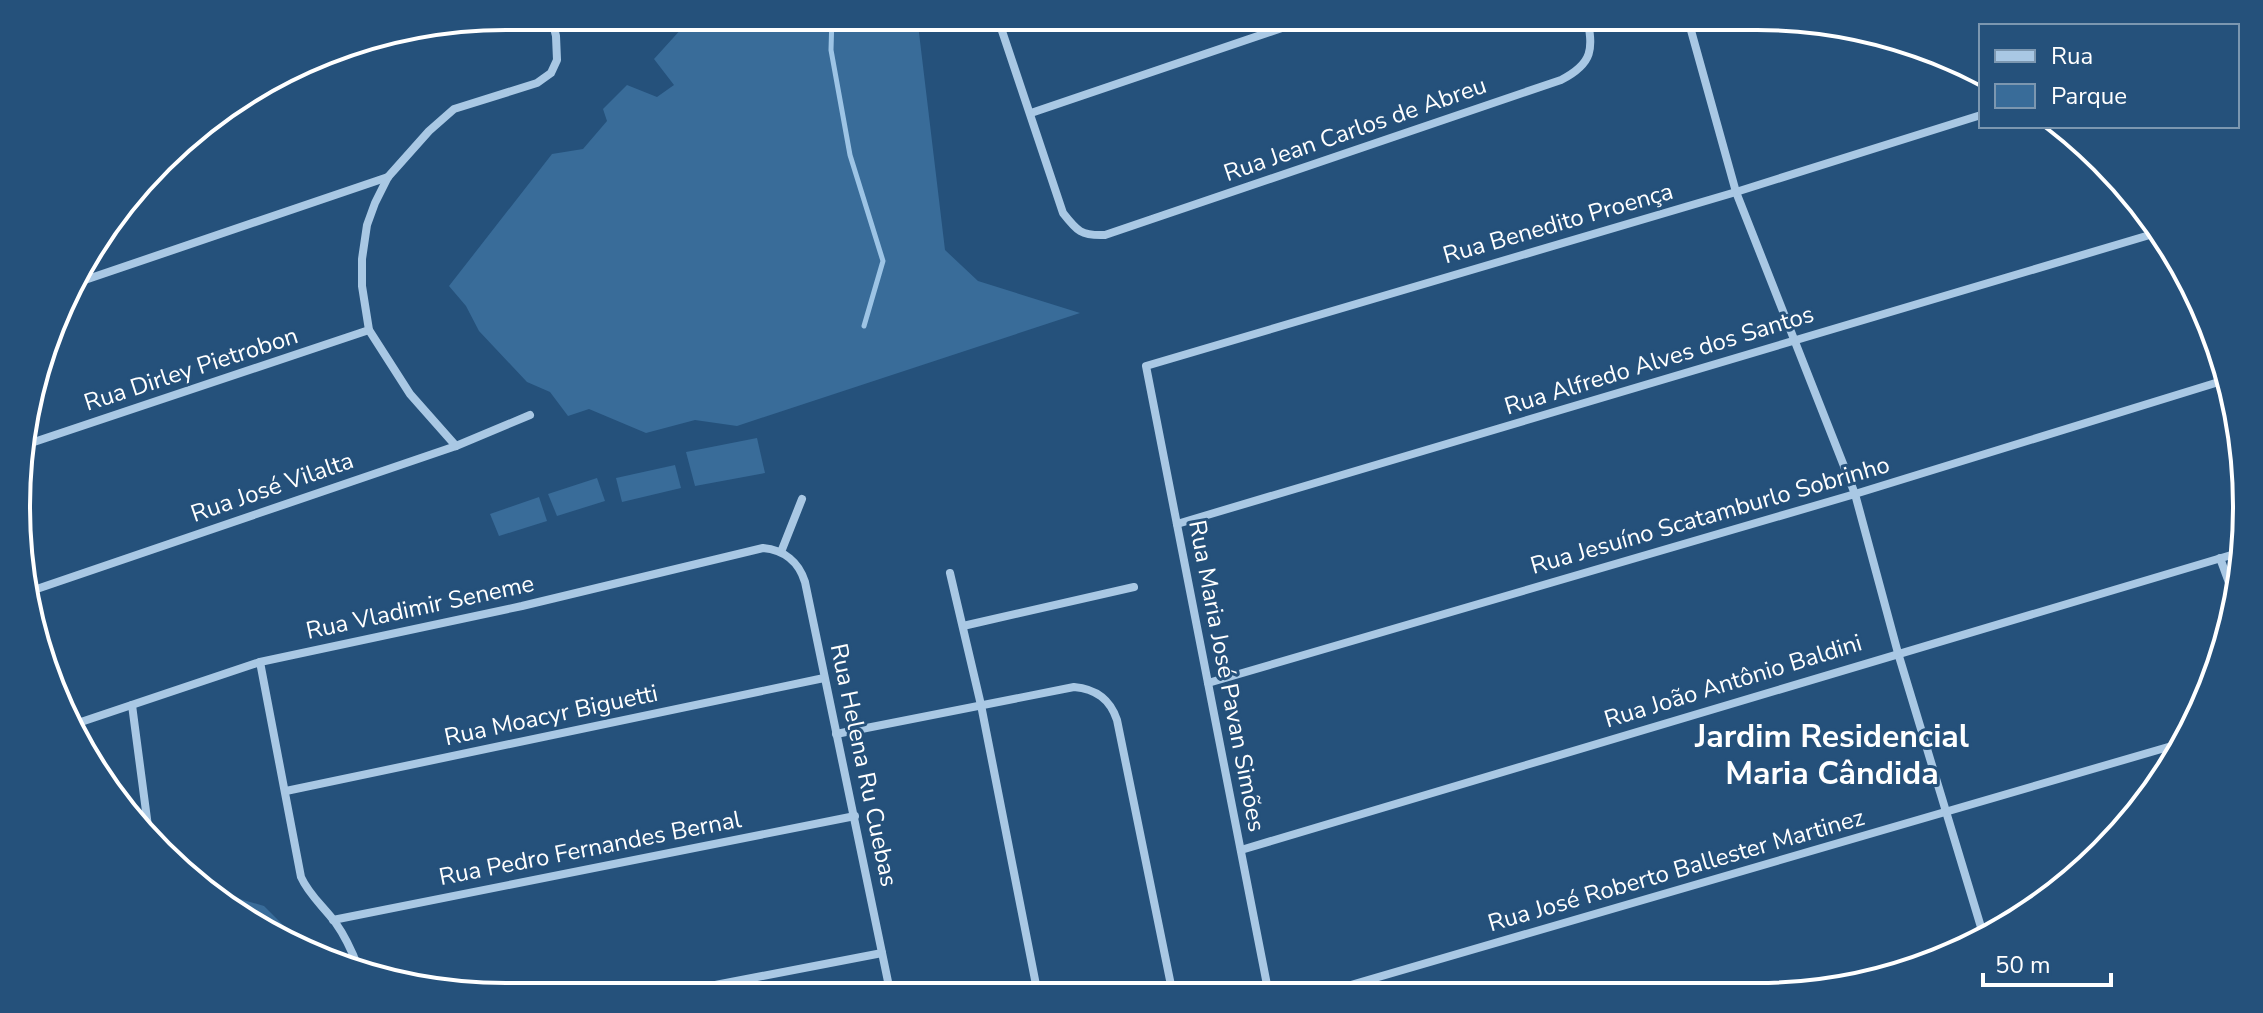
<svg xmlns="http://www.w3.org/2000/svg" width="2263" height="1013" viewBox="0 0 2263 1013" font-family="'Nunito Sans',sans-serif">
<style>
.green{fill:#396c99}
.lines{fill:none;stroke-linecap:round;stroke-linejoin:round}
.stream{stroke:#9dc4e5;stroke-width:5}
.minor{stroke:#a9c8e4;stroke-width:8}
.labels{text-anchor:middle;stroke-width:6;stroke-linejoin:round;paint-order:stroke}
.street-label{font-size:24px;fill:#fff;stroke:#25517b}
.district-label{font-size:32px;font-weight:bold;fill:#fff;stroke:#25517b}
.rim{fill:none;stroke:#fff;stroke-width:4}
</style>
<rect width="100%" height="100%" fill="#25517b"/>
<g class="green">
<path d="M693,16H917L945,250L978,281L1080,313L737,426L695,420L646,433L589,409L568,416L550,392L527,382L479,331L466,306L449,286L552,154L583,149L607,121L603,109L627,85L657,97L674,85L654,59Z"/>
<path d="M757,438L765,473L695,486L686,452Z"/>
<path d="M675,465L681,488L622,502L616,478Z"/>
<path d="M597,478L605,501L557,516L548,494Z"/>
<path d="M539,497L547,521L499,536L490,514Z"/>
<path d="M233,897L264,906L288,930L301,949L220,898Z"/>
</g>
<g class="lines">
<path class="stream" d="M832,16L831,50L850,155L883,261L864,326"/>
<g class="minor">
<path d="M997,16L1063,213C1077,231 1081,236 1105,235L1561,80C1594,63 1593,49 1587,16"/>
<path d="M1687,16L1736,192L1855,494L1898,653L1984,937"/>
<path d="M1689,23L1712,16"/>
<path d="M328,54L377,37"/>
<path d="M1031,113L1317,16"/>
<path d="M73,284L388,177"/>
<path d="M25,445L369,330"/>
<path d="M456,446L410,394L369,330L362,286V259L367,225L375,203L388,177L429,131L454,109L537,83L551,73L557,60L556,36L551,16"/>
<path d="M1177,524L2153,234"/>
<path d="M781,552L802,499"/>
<path d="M2220,558L2231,588"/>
<path d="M950,573L981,705L1038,995"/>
<path d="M25,593L456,446L530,415"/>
<path d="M963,626L1134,587"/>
<path d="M260,662L301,877C309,895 323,906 335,922C345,936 352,951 358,967"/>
<path d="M1208,683L1855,494L2222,381"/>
<path d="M132,705L149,834"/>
<path d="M72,725L260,662L522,606L763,548C784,550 799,562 805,582L891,996"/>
<path d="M836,734L1074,687C1096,689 1110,699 1117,720L1173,995"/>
<path d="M286,791L824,678"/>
<path d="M1241,850L2238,553"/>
<path d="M333,920L855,816"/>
<path d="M1320,994L2182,743"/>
<path d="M1269,995L1146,366L1736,192L1981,115"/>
<path d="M653,997L882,953"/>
</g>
</g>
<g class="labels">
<g class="street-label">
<text transform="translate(1355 129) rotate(-19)" y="8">Rua Jean Carlos de Abreu</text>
<text transform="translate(1558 223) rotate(-16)" y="8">Rua Benedito Proença</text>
<text transform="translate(1659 360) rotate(-17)" y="8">Rua Alfredo Alves dos Santos</text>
<text transform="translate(191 369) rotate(-18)" y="8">Rua Dirley Pietrobon</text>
<text transform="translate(272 487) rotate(-19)" y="8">Rua José Vilalta</text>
<text transform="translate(1710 515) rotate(-16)" y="8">Rua Jesuíno Scatamburlo Sobrinho</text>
<text transform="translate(420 607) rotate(-12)" y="8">Rua Vladimir Seneme</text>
<text transform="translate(1227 676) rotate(79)" y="8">Rua Maria José Pavan Simões</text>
<text transform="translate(1733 681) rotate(-17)" y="8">Rua João Antônio Baldini</text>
<text transform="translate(551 715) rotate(-12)" y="8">Rua Moacyr Biguetti</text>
<text transform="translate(864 765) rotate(78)" y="8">Rua Helena Ru Cuebas</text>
<text transform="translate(590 848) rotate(-11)" y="8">Rua Pedro Fernandes Bernal</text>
<text transform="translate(1676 870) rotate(-16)" y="8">Rua José Roberto Ballester Martinez</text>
</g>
<g class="district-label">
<text x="1832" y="747">Jardim Residencial<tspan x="1832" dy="37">Maria Cândida</tspan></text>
</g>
</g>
<path d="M0 0H2263V1013H0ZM506 30H1757A476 476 0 0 1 2233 506V507A476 476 0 0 1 1757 983H506A476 476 0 0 1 30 507V506A476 476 0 0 1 506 30Z" fill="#25517b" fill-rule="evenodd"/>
<path class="rim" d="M506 30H1757A476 476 0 0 1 2233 506V507A476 476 0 0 1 1757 983H506A476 476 0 0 1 30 507V506A476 476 0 0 1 506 30Z"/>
<rect x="1979" y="24" width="260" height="104" fill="#25517b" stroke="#7c97b0" stroke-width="2"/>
<rect x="1995" y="50" width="40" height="12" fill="#a9c8e4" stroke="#7c97b0" stroke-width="2"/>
<text x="2051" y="64" font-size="24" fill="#ffffff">Rua</text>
<rect x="1995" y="84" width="40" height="24" fill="#396c99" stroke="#7c97b0" stroke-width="2"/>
<text x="2051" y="104" font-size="24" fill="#ffffff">Parque</text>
<path d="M1983 973v12h128v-12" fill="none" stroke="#ffffff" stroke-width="4"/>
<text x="1995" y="973" font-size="24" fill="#ffffff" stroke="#25517b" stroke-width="6" paint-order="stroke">50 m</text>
</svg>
